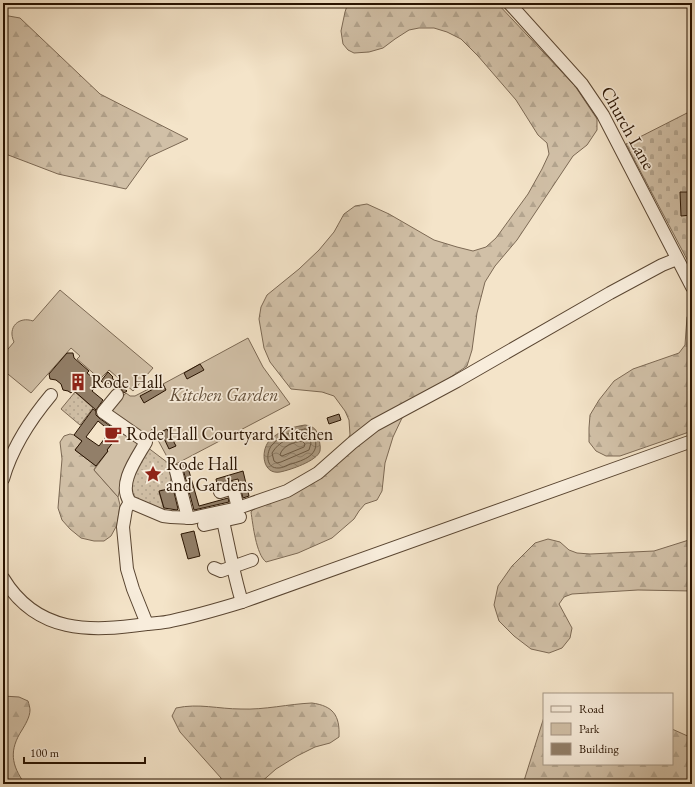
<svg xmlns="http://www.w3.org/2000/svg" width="695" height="787" viewBox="0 0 695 787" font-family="'EB Garamond',serif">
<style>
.grass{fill:url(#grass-dots);stroke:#7c6954}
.forest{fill:url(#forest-firs);stroke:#7c6954}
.cemetery{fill:url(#cemetery-stones);stroke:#7c6954}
.green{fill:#d1c0a7;stroke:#7c6954}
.water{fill:url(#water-waves);stroke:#786550}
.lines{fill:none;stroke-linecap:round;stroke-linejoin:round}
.shore{stroke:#6a5842;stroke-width:1}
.building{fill:#927f69;stroke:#271200;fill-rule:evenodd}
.minor-casing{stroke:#5a4632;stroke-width:14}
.minor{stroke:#f8eddc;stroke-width:12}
.labels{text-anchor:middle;stroke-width:3.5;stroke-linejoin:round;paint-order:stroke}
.street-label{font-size:18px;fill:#271200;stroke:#f8eddc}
.poi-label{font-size:18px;fill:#271200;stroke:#f8eddc;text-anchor:start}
.park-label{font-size:18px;font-style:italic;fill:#624f3a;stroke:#f8eddc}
</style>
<defs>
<pattern id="grass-dots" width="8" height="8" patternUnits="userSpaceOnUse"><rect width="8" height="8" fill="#d1c0a7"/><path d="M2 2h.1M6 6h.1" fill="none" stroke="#b3a48e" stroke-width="1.8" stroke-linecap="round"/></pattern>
<pattern id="forest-firs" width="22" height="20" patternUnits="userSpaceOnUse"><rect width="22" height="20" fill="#d1c0a7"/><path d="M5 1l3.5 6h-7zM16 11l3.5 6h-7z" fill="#b3a48e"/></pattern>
<pattern id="cemetery-stones" width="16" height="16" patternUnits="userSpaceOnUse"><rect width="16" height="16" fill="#d1c0a7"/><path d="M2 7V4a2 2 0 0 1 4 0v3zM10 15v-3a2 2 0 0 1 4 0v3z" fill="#b3a48e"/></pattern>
<pattern id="water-waves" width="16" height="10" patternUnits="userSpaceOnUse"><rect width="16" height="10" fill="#ae9d85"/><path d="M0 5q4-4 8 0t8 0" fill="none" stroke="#8e7f6a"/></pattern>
</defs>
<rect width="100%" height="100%" fill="#f4e4c9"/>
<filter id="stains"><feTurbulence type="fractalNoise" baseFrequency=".005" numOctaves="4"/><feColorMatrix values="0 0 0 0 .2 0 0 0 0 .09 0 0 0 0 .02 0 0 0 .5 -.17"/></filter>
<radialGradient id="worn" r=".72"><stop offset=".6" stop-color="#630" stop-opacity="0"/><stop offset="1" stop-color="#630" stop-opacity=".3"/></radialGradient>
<g class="grass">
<path d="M75,392L93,408L80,425L61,409Z"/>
<path d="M147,447L172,466L170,488L159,492L165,513L135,501L130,487V481Z"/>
</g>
<g class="forest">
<path d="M348,3H497L575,86L597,119V130L587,145L573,156L517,240L495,266L485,282L477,313L472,350L467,366L439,385L402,418L393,437L385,463L382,491L377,500L365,504L359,511L354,519L332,538L298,553L266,562C256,554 253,525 251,512L254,508L276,499L342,449L350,435L349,420L345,411L334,396L322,392L291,389L270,362L264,348L259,319L261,307L267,295L299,269L319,250L334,232L344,214L355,206L367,204L389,214L434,240L457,247L473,251L486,247L496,238L528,194L542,169L549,154L547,143L538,135L516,100L478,56L461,39L447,32L434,28H419L409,30L395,39L383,48L369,52L354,53L348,50L343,44L341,31L345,12Z"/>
<path d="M3,15L20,18L100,94L188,139L149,157L126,189L58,174L3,153Z"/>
<path d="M692,310V431L620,456H606L596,451L589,442V428L590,415L599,400L614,381L633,369L679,353L685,345L687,317Z"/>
<path d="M70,434L74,435L82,441L75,450L96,466L94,470L118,497L120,505L117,525L111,536L104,541H94L81,538L70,529L62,520L58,508L62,459L60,442L64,436Z"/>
<path d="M548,539L560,542L569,550L577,553L590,554L654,551L692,539V591L638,590L572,594L564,597L559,604L572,628L570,638L562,648L549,653L531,649L514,636L499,621L494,605L498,586L512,566L535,543Z"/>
<path d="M3,696L19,697L28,701C29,704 30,708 30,710C30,717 25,725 22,730C9,750 11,765 25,784H3Z"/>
<path d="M312,703C333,706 340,715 339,737L330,743L315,747L297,756L276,769L259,784H221V778L180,732L172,716L176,708C199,703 218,709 241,709C265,710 288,704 312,703Z"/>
<path d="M544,717V764H672V729L692,738V784H523Z"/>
</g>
<path class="cemetery" d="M687,113L692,122V263L690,265L626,144Z"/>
<g class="green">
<path d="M60,290L153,368L133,391L109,370L100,379L77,359L80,356L71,348L31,393L3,370V355L14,342C7,327 19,316 33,321Z"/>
<path d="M248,338L263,367L290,404L172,466L152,429L145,438L109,412L126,393L130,396H135L162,382L163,384Z"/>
<path d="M121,431L136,441L138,445L124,472L118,497L94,470L108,451L107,450Z"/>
</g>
<path class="water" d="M305,425C312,426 316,428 318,435C319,440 321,446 320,451C317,461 290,470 280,472C263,475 260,452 269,441C278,431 292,427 305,425Z"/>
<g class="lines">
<g class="shore">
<path d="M305,429C312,430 313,433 315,439C320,457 300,461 288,465C285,466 282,468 279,468C265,469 266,452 272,445C280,435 293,431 305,429Z"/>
<path d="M304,434L308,435L311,443L309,450L281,462L277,463L274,461L272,453C279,441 291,437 304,434Z"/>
<path d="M302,441L305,444L304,447L282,456L280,455C282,446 294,442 302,441Z"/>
</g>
</g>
<g class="building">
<path d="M680,192H692V215L681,216Z"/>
<path d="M67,353H73L74,358L89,371L87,373L99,383L92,391L103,400L96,410L73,390L71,393L68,391L63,390L61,384L56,380L50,379L49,374Z"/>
<path d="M200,364L204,370L187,379L184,373Z"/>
<path d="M108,372L113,377L112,378L127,391L124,393L121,389L118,388H114L108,383L106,385L101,381Z"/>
<path d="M163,384L166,390L144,403L140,396Z"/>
<path d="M93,409L96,411V415L99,418L120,433L107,450L108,451L96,466L75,450L82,441L74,435ZM98,421L110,431L99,446L86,437Z"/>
<path d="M339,414L341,420L329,424L327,418Z"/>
<path d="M167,429L176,446L169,449L161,432Z"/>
<path d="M187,464L199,506L228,498L229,502L194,510L183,469L181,465Z"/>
<path d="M243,471L249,496L243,498L238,479L217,484L216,479Z"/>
<path d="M173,488L178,509L177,510L164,508L159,491Z"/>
<path d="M194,531L200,556L188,559L181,534Z"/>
</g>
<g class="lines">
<g class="minor-casing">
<g id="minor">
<path d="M509,3L582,84L603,115L692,287"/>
<path d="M117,395L103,412L146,442C137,458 117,484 130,502L163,516L171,517L192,518L238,508L287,491L318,473L352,443L375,425L457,381L610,293L662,265L677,259"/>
<path d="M176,471L188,518"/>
<path d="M3,479C12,448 30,420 51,395"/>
<path d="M220,492L233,488L238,508"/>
<path d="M130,502L126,509L123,527L127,569L133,589L147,624"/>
<path d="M221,512C228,542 233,573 242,602"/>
<path d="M204,525L240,517"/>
<path d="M214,568L221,571L252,560"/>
<path d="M3,578C37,634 90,632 147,624C155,623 163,623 171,621C195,616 219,609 242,602L692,441"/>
</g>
</g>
<use href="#minor" class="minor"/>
</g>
<defs>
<g id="building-bare" transform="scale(1.38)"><path d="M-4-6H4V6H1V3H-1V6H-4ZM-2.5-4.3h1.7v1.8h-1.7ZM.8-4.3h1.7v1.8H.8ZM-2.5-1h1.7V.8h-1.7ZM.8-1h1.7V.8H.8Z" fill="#8f2418" stroke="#f8eddc" stroke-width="2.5" paint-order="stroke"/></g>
<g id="cafe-bare" transform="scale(1.38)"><path d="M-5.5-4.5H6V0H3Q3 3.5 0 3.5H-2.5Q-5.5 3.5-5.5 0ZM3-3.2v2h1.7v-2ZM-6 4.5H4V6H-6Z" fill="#8f2418" stroke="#f8eddc" stroke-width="2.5" paint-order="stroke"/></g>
<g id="sight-bare" transform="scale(1.38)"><path d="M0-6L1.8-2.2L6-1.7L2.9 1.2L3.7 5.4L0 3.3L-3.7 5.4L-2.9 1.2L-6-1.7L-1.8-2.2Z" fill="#8f2418" stroke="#f8eddc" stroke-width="2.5" paint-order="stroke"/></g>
</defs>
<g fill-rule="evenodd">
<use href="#building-bare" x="78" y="382"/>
<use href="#cafe-bare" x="113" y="434"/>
<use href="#sight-bare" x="153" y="474"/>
</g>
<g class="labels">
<g class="street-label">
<text transform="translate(628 128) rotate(61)" y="6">Church Lane</text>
</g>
<g class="poi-label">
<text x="91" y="388">Rode Hall</text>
<text x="126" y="440">Rode Hall Courtyard Kitchen</text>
<text x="166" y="470">Rode Hall<tspan x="166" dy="21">and Gardens</tspan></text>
</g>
<g class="park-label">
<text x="224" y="401">Kitchen Garden</text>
</g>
</g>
<rect width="695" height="787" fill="none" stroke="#f4e4c9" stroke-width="16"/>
<rect x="4" y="4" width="687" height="779" fill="none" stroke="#271200" stroke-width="2"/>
<rect x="8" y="8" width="679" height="771" fill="none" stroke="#271200"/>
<rect x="543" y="693" width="130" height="72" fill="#f8eddc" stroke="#a49584"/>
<rect x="551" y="706" width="20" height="6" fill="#f8eddc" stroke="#a49584"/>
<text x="579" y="713" font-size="12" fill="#271200">Road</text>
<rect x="551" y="723" width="20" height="12" fill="#d1c0a7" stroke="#a49584"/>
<text x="579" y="733" font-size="12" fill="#271200">Park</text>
<rect x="551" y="743" width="20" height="12" fill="#927f69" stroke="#a49584"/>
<text x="579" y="753" font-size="12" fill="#271200">Building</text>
<path d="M24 757v6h121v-6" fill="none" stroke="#271200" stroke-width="2"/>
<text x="30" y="757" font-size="12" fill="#271200" stroke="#f8eddc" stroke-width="3" paint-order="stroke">100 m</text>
<rect width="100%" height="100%" filter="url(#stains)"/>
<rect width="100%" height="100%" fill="url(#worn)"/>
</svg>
